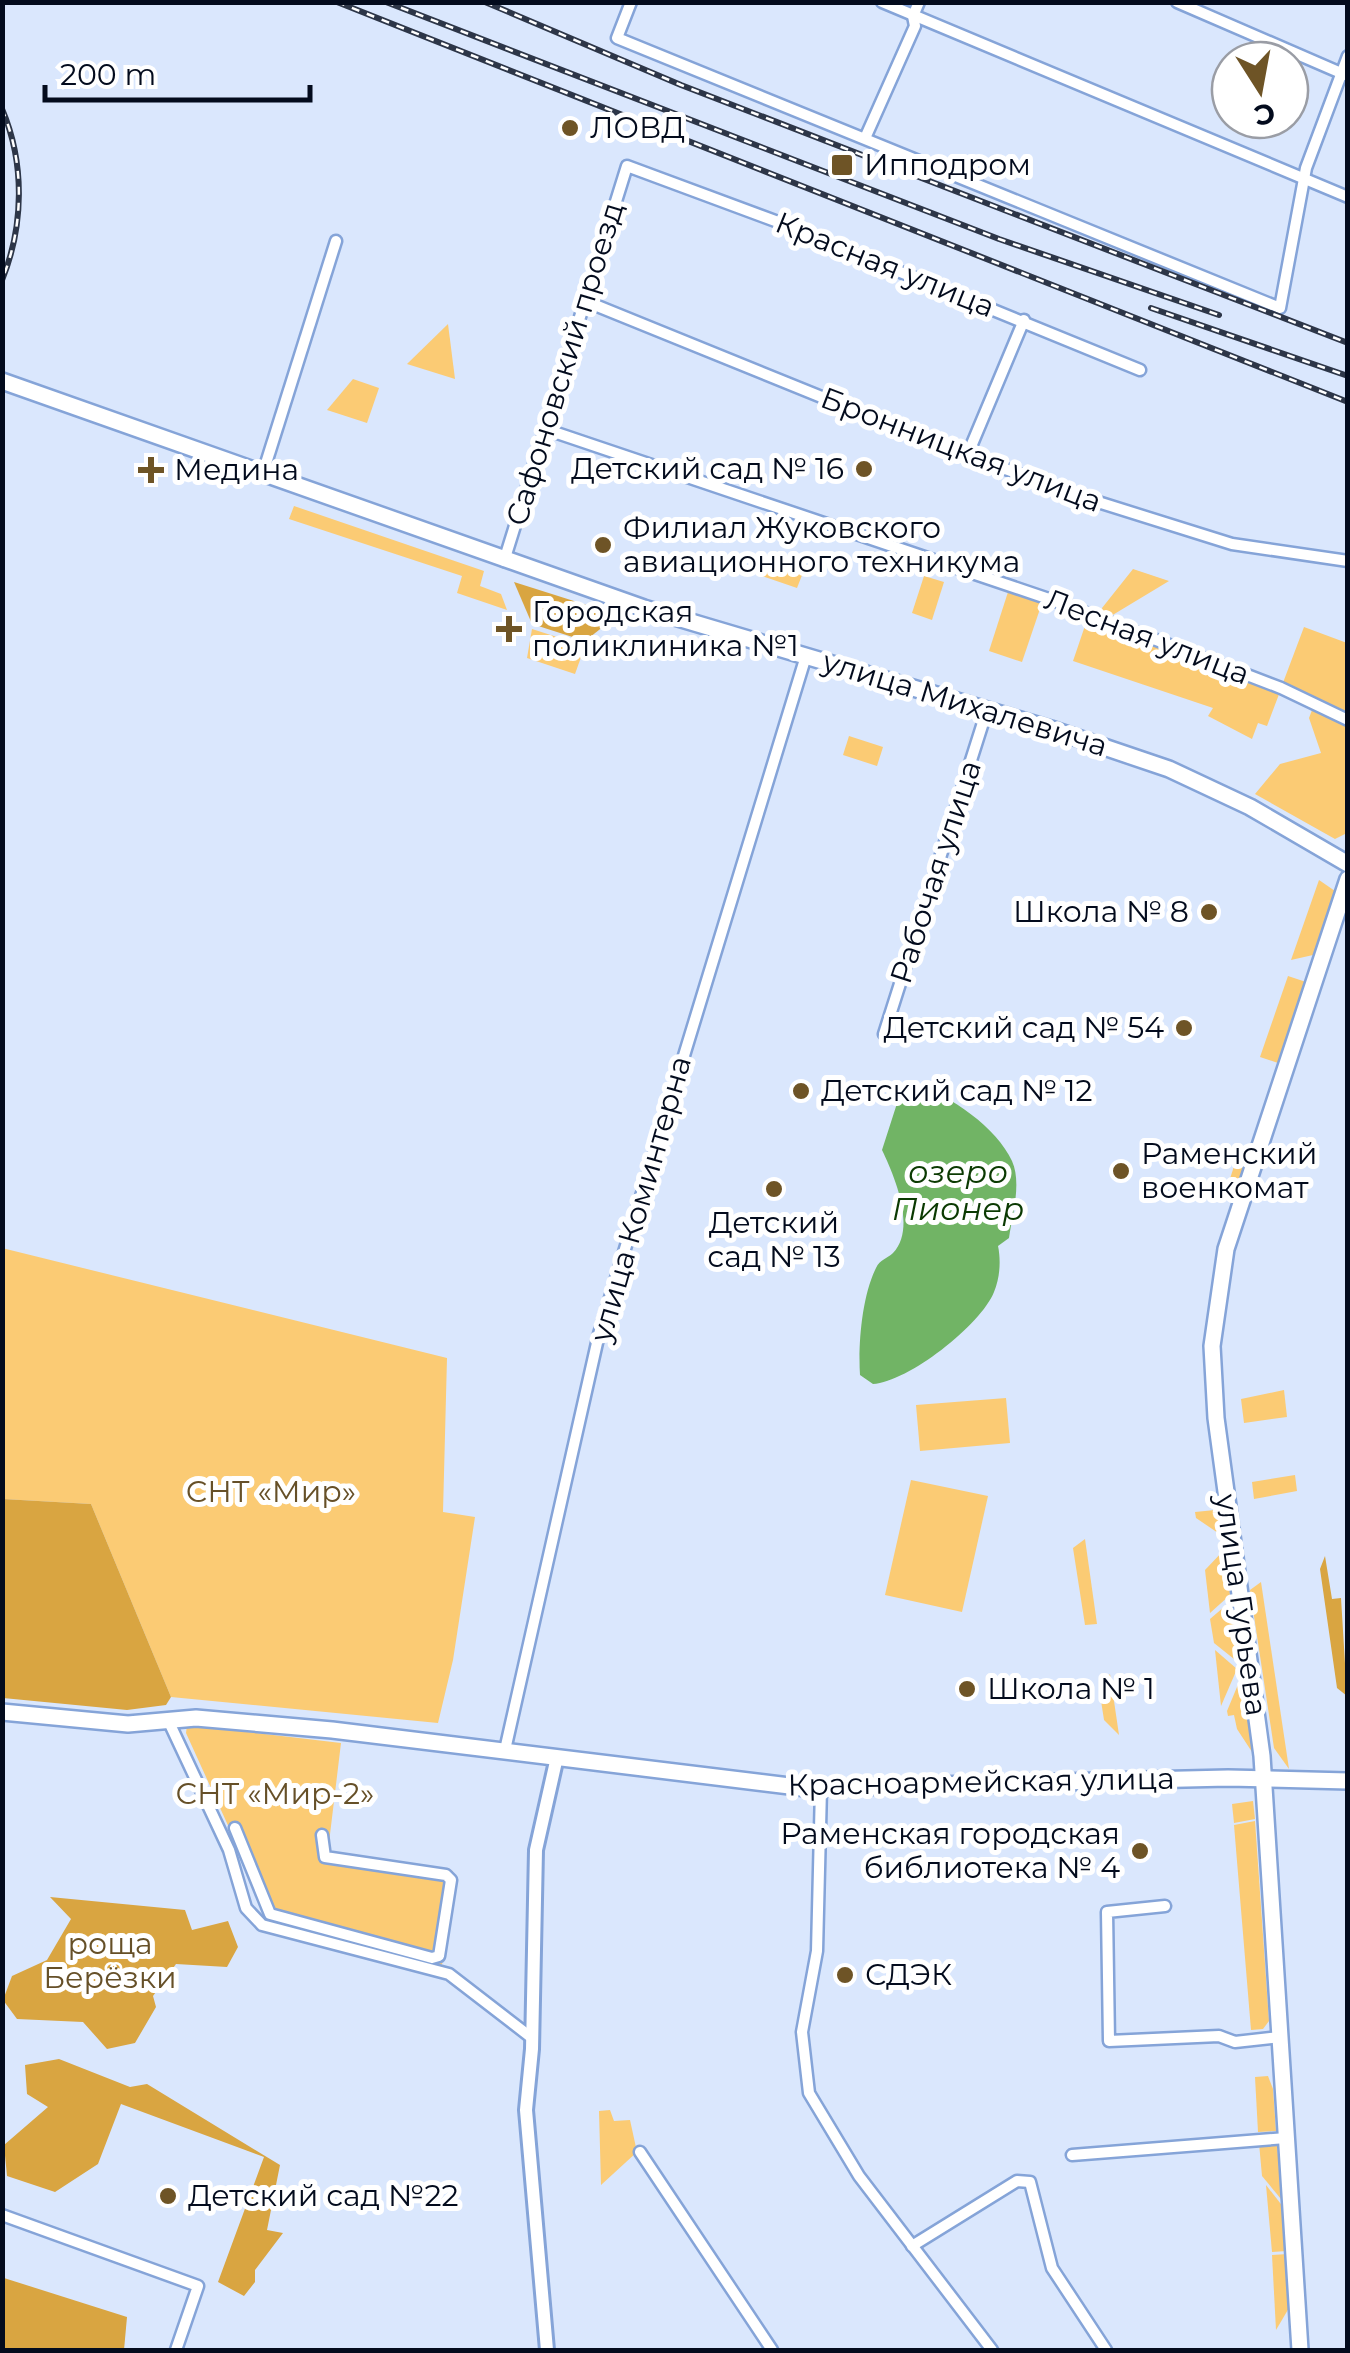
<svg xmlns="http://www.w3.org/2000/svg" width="1350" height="2353" viewBox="0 0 1350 2353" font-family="Montserrat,sans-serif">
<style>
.green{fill:#fbcb74}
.forest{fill:#d9a541}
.water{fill:#71b465}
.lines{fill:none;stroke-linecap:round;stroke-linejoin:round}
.minor-casing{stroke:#85a4d8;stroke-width:15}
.tertiary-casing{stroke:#85a4d8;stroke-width:18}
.secondary-casing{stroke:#85a4d8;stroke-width:20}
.minor{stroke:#fff;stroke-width:10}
.tertiary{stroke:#fff;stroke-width:12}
.secondary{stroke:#fff;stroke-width:15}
.rail-casing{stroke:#2d3648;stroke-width:6}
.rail{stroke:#fff;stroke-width:2.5;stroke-dasharray:8;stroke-linecap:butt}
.poi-dot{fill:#6e5426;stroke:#fff;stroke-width:4}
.labels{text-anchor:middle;stroke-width:10;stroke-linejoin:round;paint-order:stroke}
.poi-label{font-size:30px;fill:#030b1d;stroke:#fff;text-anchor:start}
.street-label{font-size:30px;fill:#030b1d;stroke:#fff}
.park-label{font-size:30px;fill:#665028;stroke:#fff}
.water-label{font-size:32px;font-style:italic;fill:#0b3a02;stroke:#fff}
</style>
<rect width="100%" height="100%" fill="#dae7fd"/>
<g class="green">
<path d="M448,324L455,379L407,364Z"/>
<path d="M353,379L379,388L367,423L327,410Z"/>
<path d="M294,506L484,571L480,586L501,594L507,610L457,593L462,576L289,519Z"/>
<path d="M756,554L804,570L797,588L750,572Z"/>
<path d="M1133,569L1169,581L1106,619L1281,688L1304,627L1347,643V833L1335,839L1255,794L1280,764L1321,753L1309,718L1314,705L1281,689L1267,726L1258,723L1252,739L1208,716L1213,708L1073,661L1089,614L1104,619L1102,608Z"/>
<path d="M924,576L944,582L932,620L912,613Z"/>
<path d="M1008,592L1042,603L1022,662L989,651Z"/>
<path d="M532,629L585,646L575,674L527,658Z"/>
<path d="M849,736L883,747L877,766L843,755Z"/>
<path d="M1319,880L1335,891L1313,955L1291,960Z"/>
<path d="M1288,976L1306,982L1278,1063L1260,1057Z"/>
<path d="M1239,1151L1247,1158L1235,1202L1224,1197Z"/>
<path d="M2,1248L447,1358L443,1512L475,1517L453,1660L438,1723L171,1697L91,1504L3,1499Z"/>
<path d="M1284,1390L1287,1417L1244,1423L1241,1399Z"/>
<path d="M1006,1398L1010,1443L920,1451L916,1405Z"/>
<path d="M1295,1475L1297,1491L1254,1499L1252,1482Z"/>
<path d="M911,1480L988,1496L962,1612L885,1595Z"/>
<path d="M1215,1510L1220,1513L1224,1537L1196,1518L1195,1512Z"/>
<path d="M1085,1539L1097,1624L1085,1625L1073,1548Z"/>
<path d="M1225,1549L1230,1595L1210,1613L1205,1570Z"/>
<path d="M1261,1582L1289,1769L1274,1748L1250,1590Z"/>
<path d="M1231,1601L1239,1663L1214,1643L1210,1619Z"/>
<path d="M1215,1650L1237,1669L1221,1706Z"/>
<path d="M1110,1674L1119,1735L1104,1720L1099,1688Z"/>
<path d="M1242,1675L1254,1755L1237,1729L1234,1715L1228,1716L1227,1711Z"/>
<path d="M187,1725L341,1743L328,1851L453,1871L442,1965L271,1920L186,1733Z"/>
<path d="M1253,1801L1255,1819L1234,1823L1232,1804Z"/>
<path d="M1255,1821L1269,2021L1263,2029L1251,2030L1234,1825Z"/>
<path d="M1268,2076L1273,2089L1276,2131L1258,2132L1255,2077Z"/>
<path d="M610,2110L614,2121L630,2120L637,2152L601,2185L599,2111Z"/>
<path d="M1259,2143H1277L1281,2199L1262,2176Z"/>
<path d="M1266,2185L1284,2208L1287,2251L1272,2252Z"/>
<path d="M1288,2254L1289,2308L1276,2330L1272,2255Z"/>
</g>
<g class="forest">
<path d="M514,582L618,615L585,641L532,624Z"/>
<path d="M3,1499L91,1504L171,1697L166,1705L127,1710L3,1698Z"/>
<path d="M1325,1556L1332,1599L1341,1598L1347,1696L1337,1688L1320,1569Z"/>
<path d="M50,1897L185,1910L192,1930L228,1921L238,1947L227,1967L176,1964L153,1996L156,2007L135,2043L107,2049L83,2022L17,2019L3,2000L12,1976L47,1960L71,1919Z"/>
<path d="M59,2059L130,2087L147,2084L280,2165L267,2230L283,2233L255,2270V2282L244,2296L218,2282L264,2157L121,2104L98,2164L55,2192L7,2176L4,2145L48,2107L27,2094L25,2065Z"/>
<path d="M4,2278L127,2317L124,2350H3Z"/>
</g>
<path class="water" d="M917,1085C950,1095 997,1128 1012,1161C1022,1183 1012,1216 1009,1238L998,1246C1001,1260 1000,1278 994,1292C981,1325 908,1382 873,1384L860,1375C858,1344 862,1296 876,1268C880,1259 887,1259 893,1253C917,1228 894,1175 882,1150L901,1091Z"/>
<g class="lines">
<g class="minor-casing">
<g id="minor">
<path d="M631,2L617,38L1280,308L1306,168L1348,56"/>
<path d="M882,2L1348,197"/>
<path d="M1177,2L1348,76"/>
<path d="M866,136L915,26L913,16L919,2"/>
<path d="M585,301L940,445L1082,497L1232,544L1348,561"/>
<path d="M545,429L1055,601L1281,688L1348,720"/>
<path d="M967,456L1024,320"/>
<path d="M262,476L336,241"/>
<path d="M504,561L627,166L778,222L1140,370"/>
<path d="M884,1034L987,710"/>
<path d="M168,1720L229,1850L246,1908L262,1925L449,1974L532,2038"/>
<path d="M505,1750L599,1334L806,656"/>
<path d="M821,1788L817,1951L802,2032L809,2093L859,2176L992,2350"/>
<path d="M235,1828L270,1914L432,1958L439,1956L451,1880L446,1875L325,1857L322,1835"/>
<path d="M1165,1906L1107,1912L1109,2041L1219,2036L1235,2042L1280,2037"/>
<path d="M640,2152L772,2350"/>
<path d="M1072,2155L1286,2138"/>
<path d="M2,2215L198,2286L176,2350"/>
<path d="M912,2246L1017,2181L1030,2182L1052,2268L1106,2350"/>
</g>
</g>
<g class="tertiary-casing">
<path id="tertiary" d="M547,2350L526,2110L532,2049L536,1850L557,1757"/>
</g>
<g class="secondary-casing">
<g id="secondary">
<path d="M2,381L644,608L1051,729L1169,769L1250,807L1348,864"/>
<path d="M2,1712L128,1724L196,1718L332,1730L806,1788L1228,1778L1348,1781"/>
<path d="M1300,2350L1262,1756L1216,1418L1212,1346L1226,1249L1348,879"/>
</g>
</g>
<use href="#minor" class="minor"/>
<use href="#tertiary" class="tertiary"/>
<use href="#secondary" class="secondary"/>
<g class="rail-casing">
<g id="rail">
<path d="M337,2L1348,402"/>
<path d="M386,2L999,239L1219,315"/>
<path d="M485,2L681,85L1348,343"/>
<path d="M2,109C25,163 24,226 2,280"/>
<path d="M1151,308L1348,376"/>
</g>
</g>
<use href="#rail" class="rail"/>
</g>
<g class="poi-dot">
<circle cx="570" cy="128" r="10"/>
<rect x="830" y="153" width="24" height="24" rx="5"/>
<circle cx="864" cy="469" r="10"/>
<path d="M146 455h10v10h10v10h-10v10h-10v-10h-10v-10h10z"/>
<circle cx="603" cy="545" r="10"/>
<path d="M504 614h10v10h10v10h-10v10h-10v-10h-10v-10h10z"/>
<circle cx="1209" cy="912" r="10"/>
<circle cx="1184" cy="1028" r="10"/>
<circle cx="801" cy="1091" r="10"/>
<circle cx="1121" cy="1171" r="10"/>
<circle cx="774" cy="1189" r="10"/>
<circle cx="967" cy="1689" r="10"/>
<circle cx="1140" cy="1851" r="10"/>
<circle cx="845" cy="1975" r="10"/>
<circle cx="168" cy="2196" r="10"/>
</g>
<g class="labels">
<g class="poi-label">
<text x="590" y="138">ЛОВД</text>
<text x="864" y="175">Ипподром</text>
<text x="844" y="479" text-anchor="end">Детский сад № 16</text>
<text x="174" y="480">Медина</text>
<text x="623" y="538">Филиал Жуковского<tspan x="623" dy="34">авиационного техникума</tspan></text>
<text x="532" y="622">Городская<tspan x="532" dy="34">поликлиника №1</tspan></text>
<text x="1189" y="922" text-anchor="end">Школа № 8</text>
<text x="1164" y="1038" text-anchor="end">Детский сад № 54</text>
<text x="821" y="1101">Детский сад № 12</text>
<text x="1141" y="1164">Раменский<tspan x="1141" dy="34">военкомат</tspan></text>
<text x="774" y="1233" text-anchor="middle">Детский<tspan x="774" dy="34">сад № 13</tspan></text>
<text x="987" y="1699">Школа № 1</text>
<text x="1120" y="1844" text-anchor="end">Раменская городская<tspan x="1120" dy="34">библиотека № 4</tspan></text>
<text x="865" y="1985">СДЭК</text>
<text x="188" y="2206">Детский сад №22</text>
</g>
<g class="street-label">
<text transform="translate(885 265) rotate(22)" y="10">Красная улица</text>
<text transform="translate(565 364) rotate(-73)" y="10">Сафоновский проезд</text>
<text transform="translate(961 450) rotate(21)" y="10">Бронницкая улица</text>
<text transform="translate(1147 637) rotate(21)" y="10">Лесная улица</text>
<text transform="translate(965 704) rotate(17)" y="10">улица Михалевича</text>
<text transform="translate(936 872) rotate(-72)" y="10">Рабочая улица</text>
<text transform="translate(641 1199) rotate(-74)" y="10">улица Коминтерна</text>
<text transform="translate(1241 1605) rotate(82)" y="10">улица Гурьева</text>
<text transform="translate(981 1782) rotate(-1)" y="10">Красноармейская улица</text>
</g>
<g class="park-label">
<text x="271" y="1502">СНТ «Мир»</text>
<text x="275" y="1804">СНТ «Мир-2»</text>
<text x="110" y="1954">роща<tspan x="110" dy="34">Берёзки</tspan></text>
</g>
<g class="water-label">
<text x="958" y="1183">озеро<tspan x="958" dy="37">Пионер</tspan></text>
</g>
</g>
<rect width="1350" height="2353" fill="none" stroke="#030b1d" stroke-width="10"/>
<g transform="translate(1260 90) rotate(169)"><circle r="48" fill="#ffffff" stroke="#9a9da5" stroke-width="2.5"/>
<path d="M0-8L18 38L0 25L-18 38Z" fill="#6e5426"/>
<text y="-15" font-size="28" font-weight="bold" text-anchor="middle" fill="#030b1d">С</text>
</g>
<path d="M45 85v15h265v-15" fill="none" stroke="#030b1d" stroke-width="5"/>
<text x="60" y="85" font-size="30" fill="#030b1d" stroke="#ffffff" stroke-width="8" paint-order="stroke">200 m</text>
</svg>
